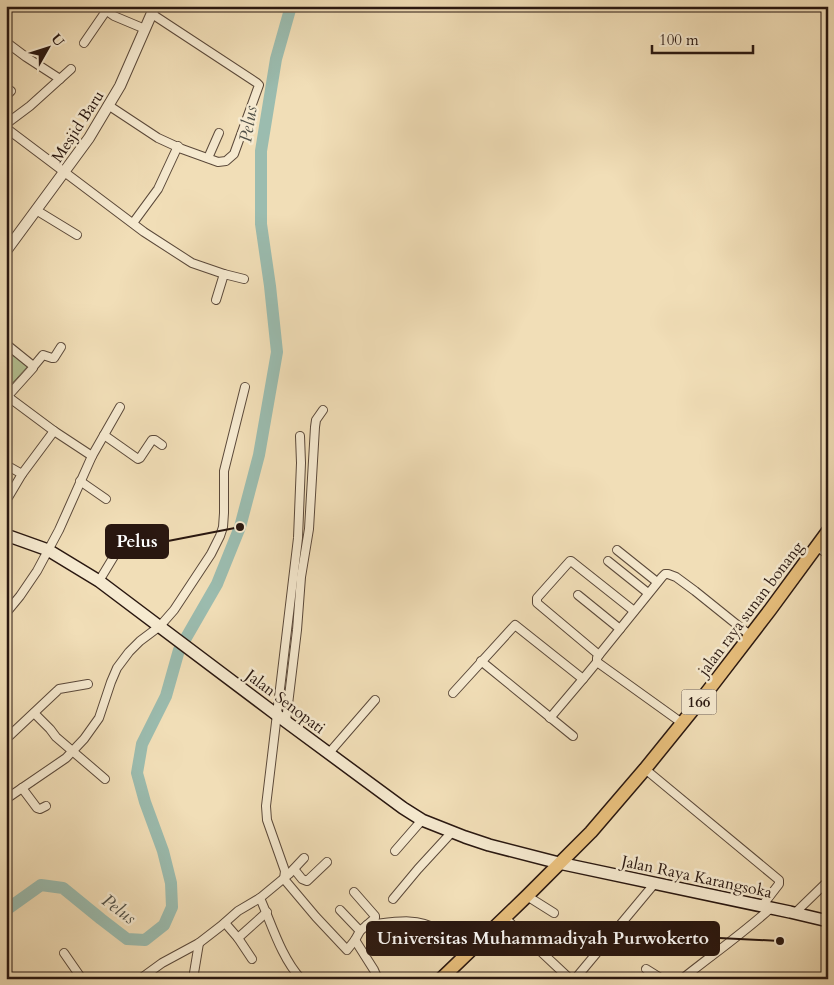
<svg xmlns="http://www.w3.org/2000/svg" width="834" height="985" viewBox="0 0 834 985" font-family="Cardo,serif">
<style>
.green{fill:#b4c293;stroke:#6e6c52}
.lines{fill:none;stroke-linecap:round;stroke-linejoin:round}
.river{stroke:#9bbcaf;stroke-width:12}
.minor-casing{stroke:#5b493a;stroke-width:10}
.tertiary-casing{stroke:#5b493a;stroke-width:12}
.secondary-casing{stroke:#291710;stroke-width:14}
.primary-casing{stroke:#291710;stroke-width:15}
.minor{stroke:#f6ead0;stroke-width:8}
.tertiary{stroke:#f6ead0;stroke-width:10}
.secondary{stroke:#f6ead0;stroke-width:11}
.primary{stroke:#e8bf7c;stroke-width:12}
.labels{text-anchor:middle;stroke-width:5;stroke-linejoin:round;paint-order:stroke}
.shield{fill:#f6ead0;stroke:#66564a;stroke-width:1}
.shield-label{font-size:15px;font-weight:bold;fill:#291710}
.street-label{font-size:16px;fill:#291710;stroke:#f6ead0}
.water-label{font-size:18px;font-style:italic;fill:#515148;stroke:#f6ead0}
.leader{fill:none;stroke:#291710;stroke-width:2}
.callout-dot{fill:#291710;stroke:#f6ead0;stroke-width:2}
.callout{fill:#291710;stroke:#291710;stroke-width:2}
.callout-label{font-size:18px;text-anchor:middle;font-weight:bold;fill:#fff}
</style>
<rect width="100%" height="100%" fill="#f1deb7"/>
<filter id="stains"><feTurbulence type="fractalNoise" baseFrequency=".004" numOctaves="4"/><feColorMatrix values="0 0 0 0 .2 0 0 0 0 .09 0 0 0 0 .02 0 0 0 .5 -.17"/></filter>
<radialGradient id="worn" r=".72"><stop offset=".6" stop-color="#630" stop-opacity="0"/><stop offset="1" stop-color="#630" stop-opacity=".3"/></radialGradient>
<path class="green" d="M6,340L25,357L29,365L6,390Z"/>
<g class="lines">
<path class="river" d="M6,910L41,885L63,888L101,919L127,939L145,940L164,925L172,907L171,883L163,851L145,802L137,773L142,744L166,696L179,650L217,584L240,527L259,455L277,352L270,286L261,224V151L276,59L291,6"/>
<g class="minor-casing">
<g id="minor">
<path d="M100,6L114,16L145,29"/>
<path d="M6,42L26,57L60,79"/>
<path d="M84,43L106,11"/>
<path d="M6,96L11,91"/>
<path d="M108,105L158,138L182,149L218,162L226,161L234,154L259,85L257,83L152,14"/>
<path d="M6,124L30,106L71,69"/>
<path d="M6,128L144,232L192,263L224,274"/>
<path d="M208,158L219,133"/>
<path d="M36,210L77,235"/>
<path d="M133,223L158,189L178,146"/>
<path d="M216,300L224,274L244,279"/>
<path d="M6,344L32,365L33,368L6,398"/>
<path d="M33,367L43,355L52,358H54L61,347"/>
<path d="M7,396L54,431L92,456"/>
<path d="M104,435L138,459L140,458L152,440H155L162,445"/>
<path d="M300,436L301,463L298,538L266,806L267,820L285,871L284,879L316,917L347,950L355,940L360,931L375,918V916L354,892"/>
<path d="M6,437L7,436"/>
<path d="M6,465L22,474"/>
<path d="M80,481L106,499"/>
<path d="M6,501L22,474L54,431"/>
<path d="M817,546L828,555"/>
<path d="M617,550L657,582"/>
<path d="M608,561L648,593"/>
<path d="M99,581L122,543"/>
<path d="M578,595L620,629"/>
<path d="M6,613L20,596L37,571L59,530L92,456L120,407"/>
<path d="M599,655L537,603V598L570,561H571L634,611"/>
<path d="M481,661L573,736"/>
<path d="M453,693L515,625L583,679L597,662"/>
<path d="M34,713L50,729L56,737L105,779"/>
<path d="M550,718L583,679"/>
<path d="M286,721L297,630L301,577L309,529L315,427L316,420L323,410"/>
<path d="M682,723L597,662V658L599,655L662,577L665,574H668L676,577L695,591L751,636"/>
<path d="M6,739L57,691L59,689L88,684"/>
<path d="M329,753L375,700"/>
<path d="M645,769L779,880V884L762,906"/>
<path d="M22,788L37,808L40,809L46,806"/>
<path d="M6,799L66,758L84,739L99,718L111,682L117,668L129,652L140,641L160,626L174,610L211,554L220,536L223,527L224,513V471L245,387"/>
<path d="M395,851L422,820"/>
<path d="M294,869L302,879L307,881L327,862"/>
<path d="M527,896L554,913"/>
<path d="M260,898C272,925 281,957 301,979"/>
<path d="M393,899L418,869L452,832"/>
<path d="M340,910L360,931"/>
<path d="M795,913L828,881"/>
<path d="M504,917L570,979"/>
<path d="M225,923L238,938L252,959"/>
<path d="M367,925C389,923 416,916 436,929C447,936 455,946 464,955"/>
<path d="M688,932L711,956"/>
<path d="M238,938L267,912"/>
<path d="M355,940L374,970L378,979"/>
<path d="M64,953L82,979"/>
<path d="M646,969L662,979"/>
<path d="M140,979L162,963L199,943L221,926L238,911L260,898L289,874L304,858"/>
<path d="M193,979L199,943"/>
<path d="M575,979L655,883"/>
<path d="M682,979C712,955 742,934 771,908"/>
<path d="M825,979L828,972"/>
</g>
</g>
<g class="tertiary-casing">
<path id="tertiary" d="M6,251L89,138L120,86L155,6"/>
</g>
<g class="secondary-casing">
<path id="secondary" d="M6,535L48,550L99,581L277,715L403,808L422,820L465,837L489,845L559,863L790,912L828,921"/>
</g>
<g class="primary-casing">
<path id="primary" d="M441,979L527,896L591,832L645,769L704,696L770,610L828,531"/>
</g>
<use href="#minor" class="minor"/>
<use href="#tertiary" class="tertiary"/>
<use href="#secondary" class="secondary"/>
<use href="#primary" class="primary"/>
</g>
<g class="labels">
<rect class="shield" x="681.5" y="689.5" width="35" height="25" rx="4"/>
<g class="shield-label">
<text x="699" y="707">166</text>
</g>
<g class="street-label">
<text transform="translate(77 126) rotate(-57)" y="6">Mesjid Baru</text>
<text transform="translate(750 608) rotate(-53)" y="6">jalan raya sunan bonang</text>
<text transform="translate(286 701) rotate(37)" y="6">Jalan Senopati</text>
<text transform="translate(697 876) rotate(12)" y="6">Jalan Raya Karangsoka</text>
</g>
<g class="water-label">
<text transform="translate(248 124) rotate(-81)" y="6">Pelus</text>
<text transform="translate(119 909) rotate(37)" y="6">Pelus</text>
</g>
</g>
<path class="leader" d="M240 527L168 541M780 941L719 938"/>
<g class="callout-dot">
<circle cx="240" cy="527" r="5"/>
<circle cx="780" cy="941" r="5"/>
</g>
<g class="callout">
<rect x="106" y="525" width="62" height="33" rx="5"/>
<rect x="367" y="922" width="352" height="33" rx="5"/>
</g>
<g class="callout-label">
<text x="137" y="547">Pelus</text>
<text x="543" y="944">Universitas Muhammadiyah Purwokerto</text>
</g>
<rect width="834" height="985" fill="none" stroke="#f1deb7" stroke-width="25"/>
<rect x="8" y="8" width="819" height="970" fill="none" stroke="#291710" stroke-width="2.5"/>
<rect x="12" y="12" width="809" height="960" fill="none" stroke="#291710"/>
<g transform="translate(48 48) rotate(51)" stroke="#f6ead0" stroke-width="4" paint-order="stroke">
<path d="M0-4L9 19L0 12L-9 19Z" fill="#291710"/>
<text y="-8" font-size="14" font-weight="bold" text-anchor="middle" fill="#291710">U</text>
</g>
<path d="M652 45v8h101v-8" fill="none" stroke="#291710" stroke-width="2.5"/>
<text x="659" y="45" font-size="15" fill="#291710" stroke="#f6ead0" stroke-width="4" paint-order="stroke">100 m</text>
<rect width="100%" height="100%" filter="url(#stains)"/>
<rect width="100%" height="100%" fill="url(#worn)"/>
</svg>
